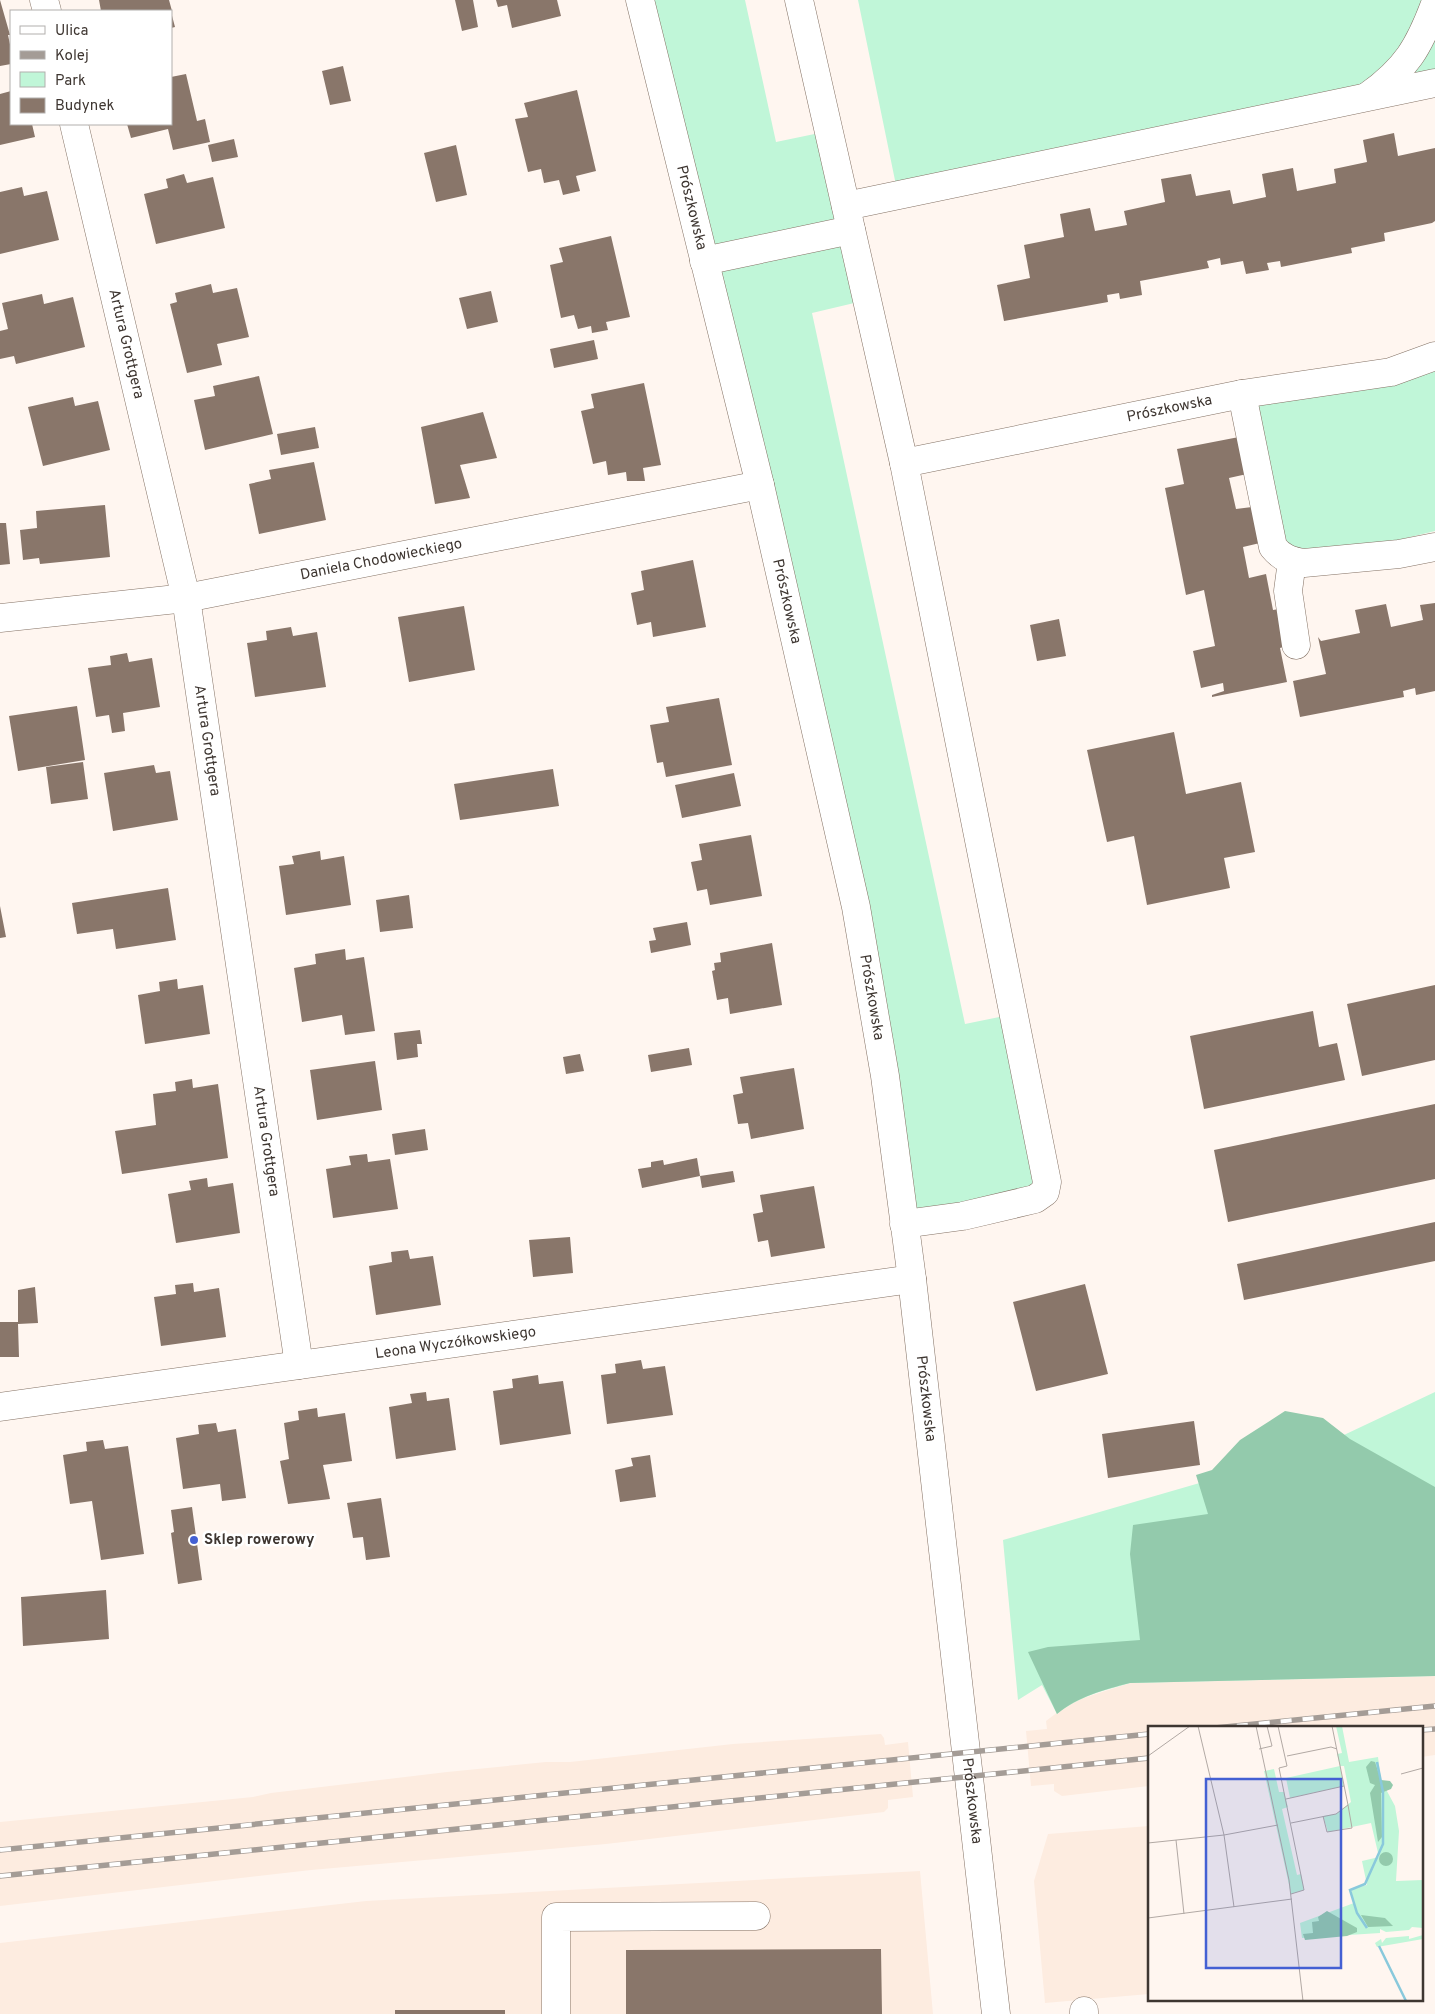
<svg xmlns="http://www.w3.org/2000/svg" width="1435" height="2014" font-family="Overpass,sans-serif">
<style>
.built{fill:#fdece0}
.green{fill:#c0f6d8}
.forest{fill:#93caac}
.building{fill:#89766a}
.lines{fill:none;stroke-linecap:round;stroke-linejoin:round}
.minor-casing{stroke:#847265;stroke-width:29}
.major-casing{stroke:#847265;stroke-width:29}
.minor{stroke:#fff;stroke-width:28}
.major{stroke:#fff;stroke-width:28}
.rail-casing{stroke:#a49c96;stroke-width:5.5}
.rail{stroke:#fff;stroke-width:4;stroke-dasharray:11;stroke-linecap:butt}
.poi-dot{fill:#4460d3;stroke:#fff;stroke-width:2}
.labels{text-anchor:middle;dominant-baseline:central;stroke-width:5;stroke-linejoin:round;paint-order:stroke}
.street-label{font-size:15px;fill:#3e3631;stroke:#fff}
.poi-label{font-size:15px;font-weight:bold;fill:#3e3631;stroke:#fff;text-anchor:start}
.inset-river{fill:none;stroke:#89c9dc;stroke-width:2.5}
.inset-road{fill:none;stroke:#b2a9a4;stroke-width:1}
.view{fill:#4460d3;fill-opacity:0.15;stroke:#4460d3;stroke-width:2.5}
.inset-edge{fill:none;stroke:#3e3631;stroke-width:2.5}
</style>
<rect width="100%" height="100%" fill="#fff6f0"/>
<path class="built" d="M1435,1676V1755L1421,1757V1728H1149V1786L1062,1796L1054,1791V1784L1031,1786L1026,1731L1047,1729L1046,1721L1071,1702L1130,1683Z
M881,1734L884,1738L885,1745L908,1742L913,1797L888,1800V1808L884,1812L606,1844L311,1870L0,1906V1822L253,1797L271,1793L447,1772L546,1762H570L733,1744Z
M1149,1826V1994L1045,2003L1034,1881L1048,1834Z
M920,1871L933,2014H0V1943L366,1901Z"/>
<path class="green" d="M640,0H745L776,142L829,131L867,300L812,313L965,1024L1014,1014L1047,1182L904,1224L885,1076Z
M858,0H1435V83L898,195Z
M1435,356V531L1304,563L1292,561L1242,394Z
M1435,1392V1676L1130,1683C1103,1691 1079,1696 1057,1714L1042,1685L1018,1700L1003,1540L1310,1451Z"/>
<path class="forest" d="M1285,1411L1323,1418L1350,1439L1435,1487V1676L1130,1683C1103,1690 1079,1696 1057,1714L1028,1652L1048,1647L1140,1640L1130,1554L1133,1525L1208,1514L1196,1475L1212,1470L1240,1440Z"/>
<path class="building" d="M0,0L10,35H8L11,49V64L0,66Z
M99,0H169L172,11H101Z
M455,0H473L478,27L462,31Z
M496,0H557L561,16L512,28L507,5L498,7Z
M171,12L175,27L171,28Z
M343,66L351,101L330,105L322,71Z
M186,74L197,121L205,119L210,142L173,150L168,129L131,138L127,124H171V77Z
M577,90L596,171L576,176L580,191L563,195L559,180L544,183L541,169L528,172L515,119L528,117L524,103Z
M11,91V124H32L35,137L0,145V94Z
M1394,133L1398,156L1435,148V221L1432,223L1384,233L1385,241L1351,248L1352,253L1281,267L1280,261L1267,263L1269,270L1246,274L1243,261L1221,265L1220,258L1207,261L1209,268L1140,281L1142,295L1120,299L1119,293L1107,295L1108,302L1004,321L997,285L1030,278L1024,245L1064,237L1060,214L1090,208L1095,231L1127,225L1124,211L1165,202L1161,179L1191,174L1196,196L1230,190L1233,204L1266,197L1262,174L1293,168L1297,191L1336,183L1334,169L1367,162L1363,140Z
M234,139L238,157L212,162L208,145Z
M456,145L467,195L436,202L424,153Z
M184,174L187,183L213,177L225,228L156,244L144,194L168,188L166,179Z
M22,187L24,196L47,191L59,240L0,254V192Z
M611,236L630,317L606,322L608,330L592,333L591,326L578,329L574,315L561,318L550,265L563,262L559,248Z
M211,284L213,293L237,288L249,337L217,344L222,365L187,373L170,304L177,302L175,293Z
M491,291L498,322L467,329L459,298Z
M42,294L44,304L73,297L85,347L16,364L14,356L0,359V331L8,329L2,303Z
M594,340L598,359L554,368L550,349Z
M259,376L273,434L205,450L194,400L215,396L213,386Z
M644,383L661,465L643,468L645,481H627L626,472L608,475L606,461L593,464L581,411L594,408L591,394Z
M73,397L75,406L98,401L110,450L43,466L28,407Z
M483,412L497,458L460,465L470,498L435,504L421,427Z
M315,427L319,448L281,455L277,434Z
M1239,437L1247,474L1229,478L1236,509L1252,507L1260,543L1243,547L1249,578L1266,574L1273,610L1279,609L1286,646L1280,648L1287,682L1212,697V695L1224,691L1223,683L1201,688L1193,651L1215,646L1204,590L1186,595L1165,488L1184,484L1177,449Z
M314,462L326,520L259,534L249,484L271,479L269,470Z
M105,505L110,557L40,564L39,558L23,560L20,530L37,528L36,511Z
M0,523H6L10,564L0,565Z
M693,560L706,627L653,637L651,622L637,625L631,593L644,590L641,571Z
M1435,603V691L1416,695L1415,688L1403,691L1404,697L1300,717L1293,681L1326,674L1318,637L1321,641L1360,633L1355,610L1386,604L1391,627L1423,620L1420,605Z
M464,606L475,670L409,682L398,617Z
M1059,619L1066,656L1037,661L1030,625Z
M291,627L293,636L317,632L326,687L255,697L247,643L267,640L266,631Z
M127,653L129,662L152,658L160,707L123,713L125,731L112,733L109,715L96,717L88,668L111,665L110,656Z
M719,698L732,765L666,777L663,762L657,763L650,725L669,722L666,707Z
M77,706L85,760L18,771L9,716Z
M1174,732L1186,794L1241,782L1255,852L1224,858L1230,888L1147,905L1134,836L1107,842L1087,750Z
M83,762L88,799L51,804L46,767Z
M154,765L156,773L170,771L178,820L113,831L104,773Z
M553,769L559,806L460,820L454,784Z
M734,773L741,806L682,818L675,785Z
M751,835L762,896L710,905L707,889L697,891L691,862L702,860L699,844Z
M320,851L321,860L344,856L351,905L286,915L279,866L294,864L292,856Z
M168,888L176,940L116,949L113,929L77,934L72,903Z
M409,895L413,928L380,932L376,900Z
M0,906L6,937L0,938Z
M687,922L691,945L651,953L649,941L656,940L653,928Z
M772,943L782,1005L730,1014L728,998L717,1000L712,971L715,970L714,963L721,962L720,953Z
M345,949L346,960L364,957L375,1031L345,1035L342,1015L302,1022L294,968L316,964L315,954Z
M177,979L178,989L203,985L210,1034L145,1044L138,995L160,991L159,982Z
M1435,985V1060L1362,1076L1347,1004Z
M1313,1011L1319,1047L1337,1043L1345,1080L1204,1109L1190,1036Z
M420,1030L422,1044H417L418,1057L397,1060L394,1033Z
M689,1048L692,1065L651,1072L648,1055Z
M580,1054L584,1071L566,1074L563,1057Z
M375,1061L382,1110L317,1120L310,1070Z
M794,1068L804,1129L751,1139L748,1123L738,1124L733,1095L743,1093L740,1077Z
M192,1079L193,1088L218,1084L228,1158L122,1174L115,1131L156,1125L153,1094L176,1091L175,1082Z
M1435,1104V1179L1228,1222L1214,1150Z
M425,1129L428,1150L395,1155L392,1134Z
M367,1154L368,1162L390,1159L398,1209L333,1218L326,1169L351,1165L349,1156Z
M697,1158L700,1176L642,1188L638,1169L651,1167V1162L663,1160L664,1165Z
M733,1171L735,1182L702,1188L700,1176Z
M207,1178L208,1187L233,1183L240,1233L176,1243L168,1194L191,1190L189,1181Z
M814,1186L825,1248L771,1257L768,1240L758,1242L753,1214L763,1212L760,1195Z
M1435,1222V1261L1244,1300L1237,1264Z
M570,1237L573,1273L533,1277L529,1240Z
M408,1250L410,1259L433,1256L441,1305L376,1315L369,1266L392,1262L391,1252Z
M193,1283L194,1292L219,1288L226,1337L161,1346L154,1297L176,1294L175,1285Z
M1085,1284L1108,1374L1036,1391L1013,1302Z
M35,1287L38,1323L18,1324L19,1357H0V1322H18V1290Z
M641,1360L643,1369L665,1366L673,1415L607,1424L601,1375L616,1373L615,1364Z
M538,1375L539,1384L563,1381L571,1434L500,1445L493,1391L513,1388L512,1379Z
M426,1392L427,1401L449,1398L456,1450L396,1459L389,1407L412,1403L410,1394Z
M317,1408L318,1417L345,1413L352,1461L323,1465L330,1499L288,1504L280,1461L289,1459L284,1423L299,1420L298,1411Z
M1194,1421L1200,1465L1108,1478L1102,1434Z
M216,1423L218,1432L236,1429L246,1498L222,1501L220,1484L183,1489L176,1438L199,1434L198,1425Z
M103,1440L105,1449L128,1446L144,1554L101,1560L92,1501L70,1504L63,1455L87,1451L86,1442Z
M650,1455L656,1497L620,1502L615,1470L633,1466L631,1458Z
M381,1498L390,1557L366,1560L363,1537L353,1538L347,1503Z
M192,1507L202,1580L178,1584L171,1533L174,1532L171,1510Z
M106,1590L109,1639L23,1646L21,1597Z
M881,1949L882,2014H626V1950Z
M395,2010H505V2014H395Z"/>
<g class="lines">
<defs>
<g id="minor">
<path d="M44,0L47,11"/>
<path d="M799,0L904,463L1047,1182L1045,1192L1035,1199L963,1216L904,1224"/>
<path d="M1368,96C1406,69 1419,47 1435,4"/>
<path id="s1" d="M74,124L186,598L299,1365"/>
<path d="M846,206L1435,83"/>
<path d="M704,261L851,230"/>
<path d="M1242,394L1273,547C1281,557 1290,561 1304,563L1399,554L1435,547"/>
<path id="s2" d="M904,463L1242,394L1391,372L1435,356"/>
<path d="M1292,561L1288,591L1296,645"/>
<path id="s3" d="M0,618L186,598L760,485"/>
<path id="s4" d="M0,1407L912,1279"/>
<path d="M556,2014V1917L756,1916"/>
<path d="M1084,2014V2011"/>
</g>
<g id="major">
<path id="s5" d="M640,0L760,485L856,907L885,1076L912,1279L996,2014"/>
</g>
</defs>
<use href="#minor" class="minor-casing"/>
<use href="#major" class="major-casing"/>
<use href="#minor" class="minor"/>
<use href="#major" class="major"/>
<defs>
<path id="rail" d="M1215,1728L1435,1706
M1421,1730L1435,1729
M0,1850L1149,1734
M0,1876L1149,1758"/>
</defs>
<use href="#rail" class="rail-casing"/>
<use href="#rail" class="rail"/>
</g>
<circle class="poi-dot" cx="194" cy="1540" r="5"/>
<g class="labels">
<g class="street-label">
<text stroke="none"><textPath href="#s5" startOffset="214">Prószkowska</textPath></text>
<text stroke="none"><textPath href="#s1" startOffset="226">Artura Grottgera</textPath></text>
<text stroke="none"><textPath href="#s2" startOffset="271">Prószkowska</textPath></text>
<text stroke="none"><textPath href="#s3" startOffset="386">Daniela Chodowieckiego</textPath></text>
<text stroke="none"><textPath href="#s5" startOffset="619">Prószkowska</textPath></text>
<text stroke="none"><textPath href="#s1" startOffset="631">Artura Grottgera</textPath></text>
<text stroke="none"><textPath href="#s5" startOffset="1024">Prószkowska</textPath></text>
<text stroke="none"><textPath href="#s1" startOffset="1036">Artura Grottgera</textPath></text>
<text stroke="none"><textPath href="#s4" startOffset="460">Leona Wyczółkowskiego</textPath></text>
<text stroke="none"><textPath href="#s5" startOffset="1429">Prószkowska</textPath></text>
<text stroke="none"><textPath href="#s5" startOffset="1834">Prószkowska</textPath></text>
</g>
<g class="poi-label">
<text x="204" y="1540">Sklep rowerowy</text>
</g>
</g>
<g transform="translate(1148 1726)">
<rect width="275" height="275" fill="#fff6f0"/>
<path d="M188,0H194L201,36L230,31L233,54L247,80L251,105L248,155L275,154V202L264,201L261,204L238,206L232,203V207L154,212L152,197L206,177L203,163L219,159L214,135L231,131L223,97L180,106L175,90L188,88L203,76L196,40H192L196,60L142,72L138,52L192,40L189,28L194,27ZM126,43L131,66H136L140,81L134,83L149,149L153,148L156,164L143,168L116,45ZM275,209V213L229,221L227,217L233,213L234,217L238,212L261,210V213Z" fill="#c0f6d8"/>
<path d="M223,35L227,36L233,54L242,55L245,59L243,63L233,67L234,111L230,116L222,67L227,59L222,57L218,41ZM231 133a7 7 0 1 1 14 0a7 7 0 1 1-14 0ZM179,185L209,202V206L199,210L157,214L155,208L165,207L164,196L171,195L170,191ZM213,189L237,192L245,200L220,201Z" fill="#93caac"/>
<path class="inset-river" d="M219,202L209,187L202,164L217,158L235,118V66L229,36M231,220L258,275"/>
<path class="inset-road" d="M50,0L76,109L86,181M108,0L141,154L155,275M130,0L139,40L131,42L156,164L143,168M111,23L124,20L119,0M0,30L42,0M139,30L183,21L189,23M253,48L275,42M138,73L196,60M175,90L179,106L204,102L200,79M143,97L188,88L200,79L184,0M28,114L36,188M0,117L76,109L130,99M0,192L144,173"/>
<path class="view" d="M58,53H193V242H58Z"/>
<rect width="275" height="275" class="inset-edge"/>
</g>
<rect x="10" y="10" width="162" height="115" fill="#ffffff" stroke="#b2afad"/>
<rect x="20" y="26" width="25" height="8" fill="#ffffff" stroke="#b2afad"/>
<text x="55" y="35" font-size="15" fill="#3e3631">Ulica</text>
<rect x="20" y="51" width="25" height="8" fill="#a49c96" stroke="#b2afad"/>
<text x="55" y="60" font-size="15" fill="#3e3631">Kolej</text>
<rect x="20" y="72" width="25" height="15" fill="#c0f6d8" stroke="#b2afad"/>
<text x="55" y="85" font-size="15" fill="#3e3631">Park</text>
<rect x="20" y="98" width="25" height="15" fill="#89766a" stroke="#b2afad"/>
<text x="55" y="110" font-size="15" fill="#3e3631">Budynek</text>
</svg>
